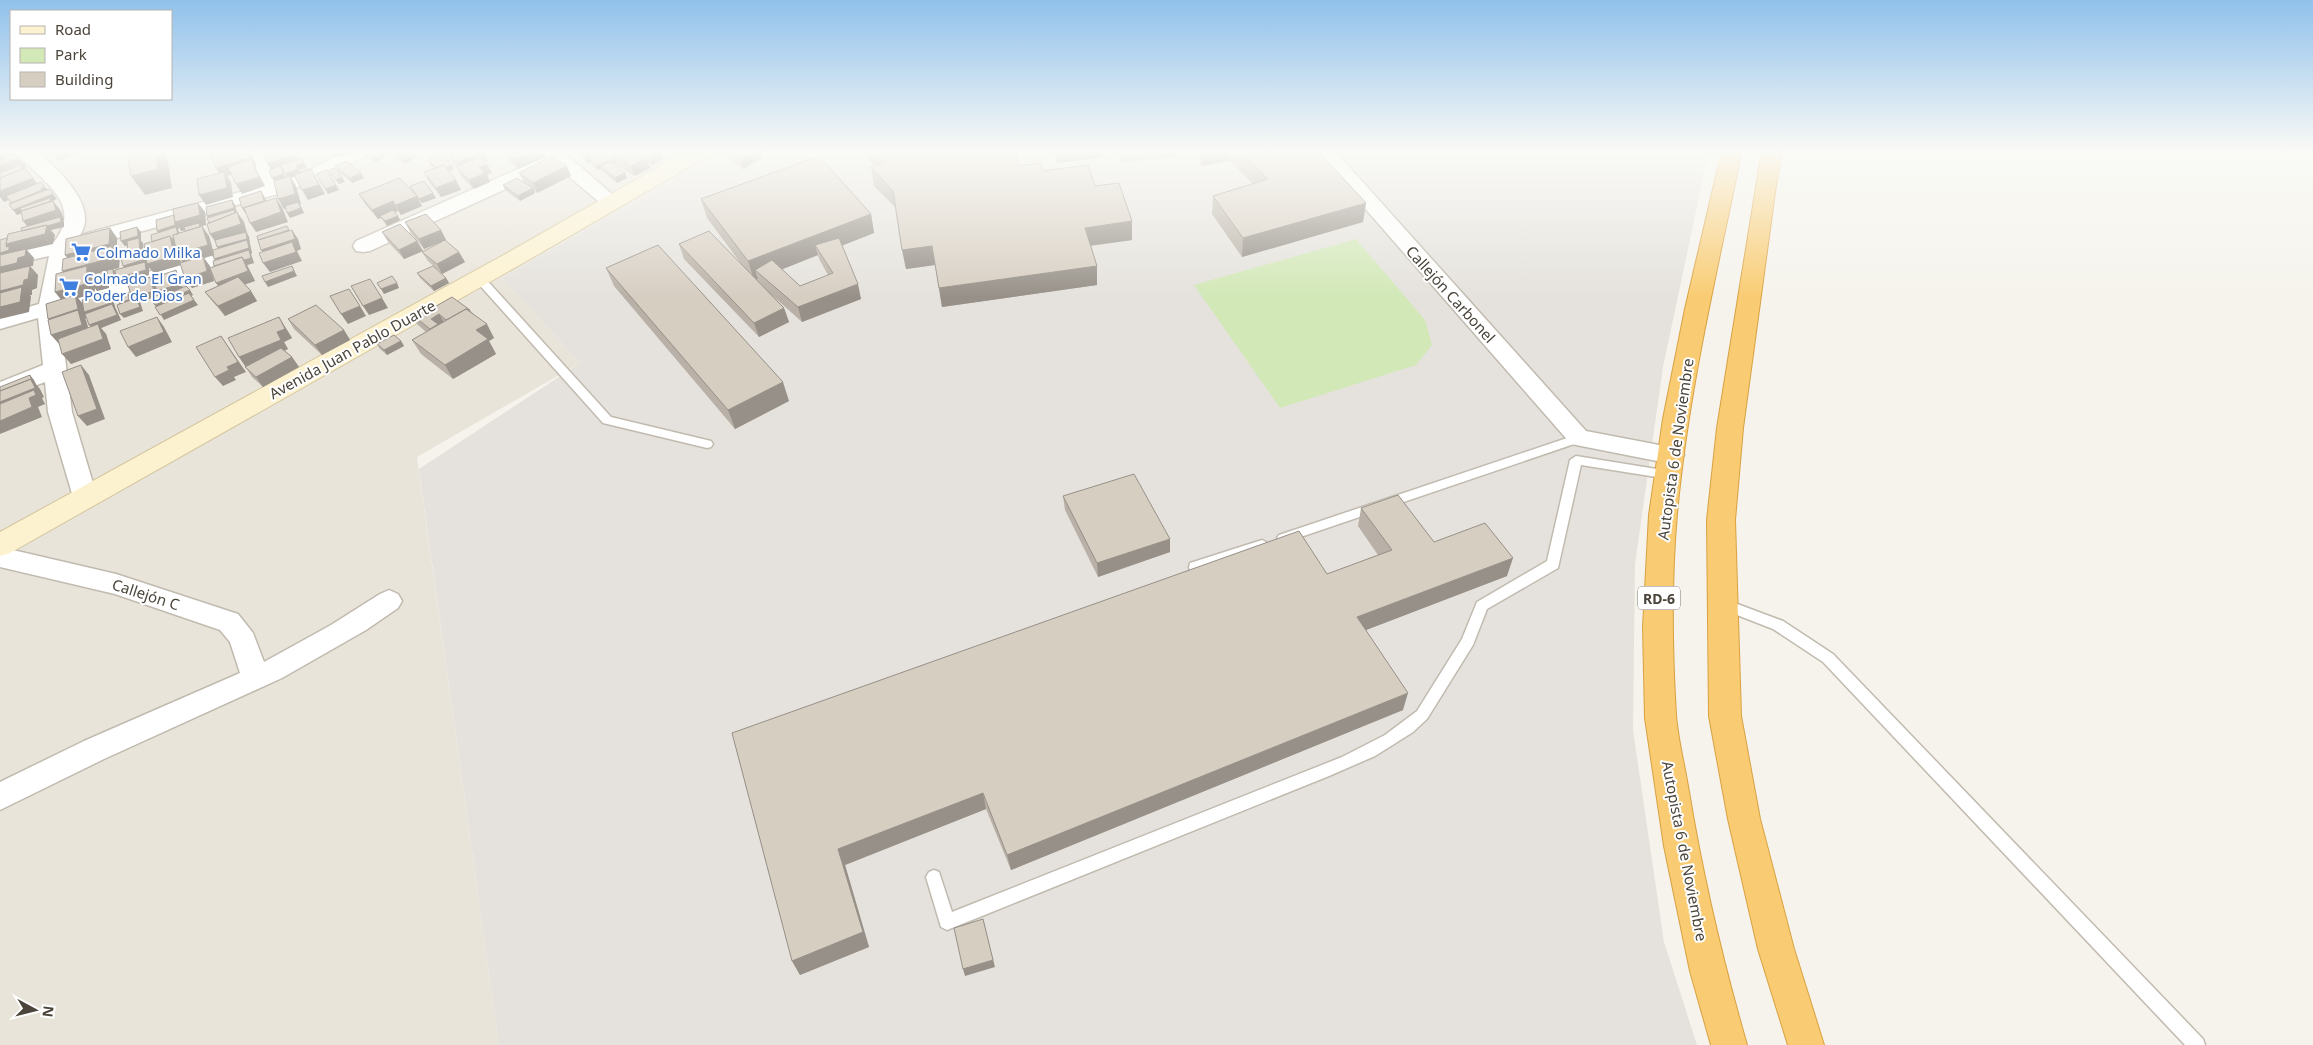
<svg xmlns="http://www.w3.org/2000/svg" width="2313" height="1045" font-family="'Noto Sans',sans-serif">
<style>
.residential{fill:#e9e4da}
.industrial{fill:#e5e2dd}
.green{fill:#d2e8b7}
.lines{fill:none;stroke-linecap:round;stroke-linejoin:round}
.lane-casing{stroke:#c1baaf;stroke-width:3}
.street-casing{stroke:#c1baaf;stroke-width:3}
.secondary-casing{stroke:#d3c59d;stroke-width:2}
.highway-casing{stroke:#d9a142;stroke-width:2}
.lane{fill:#fff;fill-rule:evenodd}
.street{fill:#fff;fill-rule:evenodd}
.secondary{fill:#fdf2cf;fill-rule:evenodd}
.highway{fill:#f9cc73;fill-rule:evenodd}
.wall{fill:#b9b1a7;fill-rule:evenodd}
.shaded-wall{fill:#969088;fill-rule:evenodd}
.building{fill:#d7cec2;stroke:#969088}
.labels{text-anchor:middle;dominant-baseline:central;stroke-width:4;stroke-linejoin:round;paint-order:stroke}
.shield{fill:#fff;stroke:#807c75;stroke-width:1}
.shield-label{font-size:14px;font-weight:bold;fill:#4a443a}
.shop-label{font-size:15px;fill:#366cbe;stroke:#fff;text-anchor:start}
.street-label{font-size:15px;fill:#4a443a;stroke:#fff}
</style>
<rect width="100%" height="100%" fill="#f5f3ec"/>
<path class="residential" d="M0,150H727L502,278L580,363L417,457L499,1045H0Z"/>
<path class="industrial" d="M727,150H1709L1663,367L1635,564L1633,730L1664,942L1697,1045H499L419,469L580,363L502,278Z"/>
<path class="green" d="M1356,239L1425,320L1432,345L1416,365L1280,408L1194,285Z"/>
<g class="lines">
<defs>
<path id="lane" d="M479,275L483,276L611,417L711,441L713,444L711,447L707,448L603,423L475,280L474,278Z
M1579,434L1585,438L1583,441L1283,543L1279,541L1277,538L1279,535Z
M1576,456L1669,471L1675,475L1669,479L1581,465L1558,568L1487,609L1473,645L1427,719L1413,732L1375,756L1329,776L987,914L947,930L941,927L926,877L929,872L934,870L939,872L952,912L1342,757L1385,735L1417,711L1462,639L1477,602L1547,561L1570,460Z
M1262,540L1266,542L1268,545L1266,548L1195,572L1190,571L1189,567L1190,563Z
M1724,599L1783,621L1833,654L2203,1039L2205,1045H2185L1823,662L1773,629L1719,608L1717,604L1719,600Z"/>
<path id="street" d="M16,150H36C56,168 100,206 80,235L263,186L248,150H267L280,180L312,169L346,150H370L368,154L326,177L281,193L70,251L61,297L207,255L214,257L217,262L214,267L59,312L72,412L97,497L94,504L85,506L76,504L73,497L48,412L45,382L0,399V382L43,365L38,318L0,329V315L39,304L49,256L0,267V253L54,242C86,200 36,180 16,150Z
M540,150H561L621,202L618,206L611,208L604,206L556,166L370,251L363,252L356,251L353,246L356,241L545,157Z
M1314,150H1334L1586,431L1680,449L1684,455L1680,461L1672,464L1571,444Z
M0,547L116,574L238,614L253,633L264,662L331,625L380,594L389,590L398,594L402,601L398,608L366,630L282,678L104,759L0,810V782L84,741L240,673L230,642L220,630L115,594L0,567Z"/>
<path id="secondary" d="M688,150H714L711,154L525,262L10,553L0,556V532L509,252Z"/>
<path id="highway" d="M1722,150H1742C1717,271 1688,392 1677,514C1671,581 1672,649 1676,715C1678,741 1685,766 1689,792C1703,877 1723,962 1747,1045H1711L1690,971L1664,846L1645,718L1643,627L1649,515L1663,419L1685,309Z
M1762,150H1782L1775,192L1743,428L1735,520L1741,716L1760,819L1794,949L1824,1045H1788L1758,949L1728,819L1709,716L1707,520L1717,428Z"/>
</defs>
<use href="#lane" class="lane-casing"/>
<use href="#street" class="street-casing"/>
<use href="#secondary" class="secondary-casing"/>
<use href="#highway" class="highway-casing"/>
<use href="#lane" class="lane"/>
<use href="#street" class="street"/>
<use href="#secondary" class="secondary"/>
<use href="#highway" class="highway"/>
</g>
<path class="wall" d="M383,150H413L417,157L404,164Z
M502,150H543L546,157L518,169L506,158Z
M578,150H620L621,151L622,150H660L663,159L652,165L648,162L650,168L635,176L616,165V163L613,164L627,178L617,183L602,171L601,169L597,170L591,162L588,164L579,154Z
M719,150H760L762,158L743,169L719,152Z
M860,150H987L988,153L1019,166L1043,171L1095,186L1132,221V240L1091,246L1097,285L942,307L935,265L906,269L896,208L874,186L871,167L875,166Z
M1054,150H1102L1103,157L1057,163Z
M1118,150H1177V157L1121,162Z
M1199,150H1317L1366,203L1363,222L1242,257L1212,214L1213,196L1253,184L1230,161L1201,166Z
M362,152H383L386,157L376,162L365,157Z
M448,152L488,161L485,162L487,164L492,173L487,175L490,182L474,189L461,176L457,167L452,162Z
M428,160L452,165L454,169L449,172L456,180L461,190L441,197L429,182L424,172L434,168L430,165Z
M335,166L364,178L352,183L338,171Z
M519,173L571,176L537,193L534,190L535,193L520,201L505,190L503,185L523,181Z
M410,186L436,198L422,203L418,199L422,206L401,215L398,211L395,212L400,220L387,226L381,218L378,219L365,204L359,194L412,191Z
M701,199L871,214L874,233L842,245L861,299L802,322L772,295L784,308L789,322L759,337L684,259L679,244L745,269L707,218ZM818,255L819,259L828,275L800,286L782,269Z
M198,203L205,212L206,225L201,226L209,236L213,250L218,249L216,242L210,234L208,218L207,216L235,205L237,212L244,222L247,233L249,237L250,244L252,253L251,254L254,263L247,265L255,281L245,284L257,301L225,316L212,301L205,292L218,286L212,271L214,281L192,288L185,279L181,265L154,273L147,265L149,267V275L120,283L117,280L118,285L112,286L109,282V288L97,291L95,288L94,294L78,298L82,304L108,291L112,296L115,307L121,320L101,328L106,334L111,349L71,364L60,344L48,319L61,299L55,292L63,273L67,257L65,255L110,228L117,238V252L120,255L119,268L113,269L115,272L124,268L129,256L127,245L125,246L121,241L141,232V241L143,243V251L145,253L158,233L157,231L174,215ZM179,227L181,231L185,230V231L180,233L178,230ZM214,255L215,260L214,266L210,268L204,258ZM180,258L183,262L181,263ZM85,313L91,327L88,328L85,319L86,318Z
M405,222L441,230L446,240L424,249L410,232Z
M382,232L417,241L423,251L404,259L388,242Z
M422,252L465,262L442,274L428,261Z
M606,268L789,401L735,429L614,286Z
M417,273L446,278L449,283L434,291L420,278Z
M470,310L494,338L489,341L496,354L453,379L421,354L412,340L426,332L417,324L411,314Z
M288,319L344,330L350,340L322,355L294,329Z
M285,327L292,338L284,342L288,349L285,351L292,357L299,367L263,387L252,377L239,357Z
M401,341L404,346L387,355L380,349L377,344Z
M1063,496L1170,552L1098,577L1065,510Z
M1361,508L1507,576L1366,630L1403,710L1011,870L986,809L845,865L869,947L800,975L792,961L732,733L1327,574L1378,555L1358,526Z"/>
<path class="shaded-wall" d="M69,150H81L82,151L58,161L54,156Z
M156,150H166L172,188L145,195L131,176Z
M248,150H250L257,167H255L265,186L242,194L236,184L255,168L227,176L231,182L233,197L206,205L199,195L222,178L216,168Z
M293,150H294L300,164L282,170L286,179L275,182L272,178L273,173L267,163Z
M341,150H350L351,154L334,158L331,153Z
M405,150H413L417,157L404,164L399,154Z
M534,150H543L546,157L518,169L514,159Z
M593,150H617L589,159L591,162L588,164L584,154Z
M658,150H660L663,159L652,165L649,155Z
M755,150H760L762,158L743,169L740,159Z
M1056,150H1102L1103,157L1057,163Z
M1202,150H1231L1230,161L1201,166Z
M484,151L488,161L461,171L456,162Z
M383,152L386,157L376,162L373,158Z
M11,153L16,159L19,158L27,167L0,178V157Z
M614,158L616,163L603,168L600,166L601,169L597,170L596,166Z
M646,158L650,168L635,176L631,166Z
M302,159L307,168L299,170L301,174L291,178L296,186L301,204H300L304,213L290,218L287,213L299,204L284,209L278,199L288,178L285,174L297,165Z
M487,164L492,173L487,175L490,182L474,189L469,180L479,167Z
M452,165L454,169L441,175L439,170Z
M567,166L571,176L537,193L533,183Z
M311,169L325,194L308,200L302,190Z
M361,173L364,178L352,183L350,178Z
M625,173L627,178L617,183L615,178Z
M342,177L345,182L339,184L336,180Z
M33,178L40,187L4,202L0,197V191Z
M456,180L461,190L441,197L436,188Z
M336,185L339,190L328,194L325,189Z
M45,187L49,192L45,194L41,189Z
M533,188L535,193L520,201L518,196Z
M42,190L46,195L15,208L11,203Z
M261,191L264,196L268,206L245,213L242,208Z
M433,193L436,198L422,203L419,199Z
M53,194L57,199L53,201L61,211L64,220L63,221L64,222V227L51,230L55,235L53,244L27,250L34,258L33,266H30L38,275L37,288L32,290V295H30L31,297L29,312L0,319V253L6,247V244L31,231L23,221L51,202L17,215L13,210Z
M417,196L422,206L401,215L396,205Z
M276,198L282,207L288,222L256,232L250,223Z
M232,200L235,205L237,213L211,221L207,216Z
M393,201L398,211L382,218L380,216L381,218L378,219L372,210Z
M198,203L205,212L206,225L201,226L204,234L189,238L186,233L200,229V226L181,231L179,227L178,230L182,241L176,243L178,246L179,254L208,245L202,226L209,236L214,255L204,258L210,266L214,281L192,288L185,279L207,271L204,258L184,264L180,258L181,265L154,273L147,265L149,267V275L120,283L117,280L118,285L112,286L109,282V288L97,291L95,288L94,294L78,298L83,304L85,312L111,303L108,291L112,296L115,307L121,320L101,328L106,334L111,349L71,364L62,354L103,339L99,328L94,330L89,325L117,315L114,308L88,317L85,313L86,318L85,319L86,320L90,334L60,345L51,335L82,325L81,320L57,328L48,319L78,309L76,299L63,302L55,292L86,284L87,276L70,281L62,271L112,258V255L73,265L65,255L109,244L110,228L117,238V252L120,255L119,268L113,269L117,273V278L146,270L145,265L127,271L123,266L146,259L144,251L148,256L149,263L174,256L172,245L157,250L153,245L171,239L170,236L172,239L178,237L177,231L160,236L157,231L175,225L174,215L178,221L200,215ZM113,270L114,280L109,281V276L105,272ZM105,272V283L95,286V276L94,275Z
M1366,203L1363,222L1242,257L1243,238Z
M237,212L244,222L247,233L249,237L250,244L252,253L251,254L254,263L247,265L255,281L223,292L216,283L218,264L214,259L220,252L217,247V244L210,234Z
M871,214L874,233L821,254L815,245L818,255L763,277L755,270L758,279L754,280L748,261Z
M398,216L400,220L387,226L385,221Z
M1132,221V240L1086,246L1085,228Z
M137,227L141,232V241L143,243L144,256L132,259L128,254L139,242L125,246L121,241Z
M292,230L298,239L301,249L297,251L302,261L270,272L263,263L268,260L261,250Z
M441,230L446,240L424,249L419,239Z
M417,241L423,251L404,259L399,250Z
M932,246L935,265L906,269L902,250Z
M459,252L465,262L442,274L437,264Z
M292,266L297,276L268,287L265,282Z
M1097,266V285L942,307L939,288Z
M176,270L179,275L183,289L161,296L157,291Z
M150,277L154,282L158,296L140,302L143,311L124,318L120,314L136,303L132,298Z
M446,278L449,283L434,291L431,286Z
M397,283L399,288L384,294L381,289Z
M858,284L861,299L802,322L798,307Z
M190,290L193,295L191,296L198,305L164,320L155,305Z
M251,291L257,301L225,316L218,306Z
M128,294L132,299L133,305L123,308L119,303Z
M382,298L388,308L369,315L363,306Z
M360,306L366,316L348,324L341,314Z
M784,308L789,322L759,337L754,323Z
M439,314L445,324L440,327L431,319Z
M157,317L164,327L172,342L136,357L128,347Z
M279,317L292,338L284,342L288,349L246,367L239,357L277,332Z
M487,324L494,338L489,341L496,354L453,379L445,365L476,330Z
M344,330L350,340L322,355L315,345Z
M221,336L246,372L234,377L236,380L223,386L215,377L227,367Z
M401,341L404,346L387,355L384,350Z
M292,357L299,367L263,387L256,377Z
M81,365L89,375L105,419L87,426L78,416Z
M30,375L34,380L36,384L40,389L44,397L42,398L45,404L38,407L42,417L0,434V396Z
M783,382L789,401L735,429L728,410Z
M1170,539V552L1098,577L1097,563Z
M1513,558L1507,576L1353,635L1357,617Z
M1408,693L1403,710L1011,870L1007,855Z
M983,793L986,809L845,865L869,947L800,975L792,961L838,849Z
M983,919L995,967L965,976L963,969Z"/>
<path class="building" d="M0,150H9L11,153L0,157Z
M48,150H69L54,156Z
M127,150H156L158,169L131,176Z
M217,150H248L251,157L216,168L210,153Z
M264,150H293L295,154L267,163L262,151Z
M331,150H341L331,153Z
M364,150H380L383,152L373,158L362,152Z
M393,150H405L399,154Z
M452,150H483L484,151L456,162L448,152Z
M504,150H534L514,159Z
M581,150H593L584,154Z
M611,150H620L621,151L613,155L614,158L596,166L589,159Z
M622,150H633L646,158L631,166L613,155Z
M641,150H658L649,155Z
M728,150H755L740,159Z
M875,150H987L988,153L1004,150H1015L1019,166L1040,163L1043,171L1088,165L1095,186L1119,183L1132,221L1085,228L1097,266L939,288L932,246L902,250L893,191L871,167L886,161Z
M1120,150H1144L1120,153Z
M1239,150H1317L1366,203L1243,238L1213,196L1268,179Z
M16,153L19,158L0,165V160Z
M441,154L452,165L446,167L444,165L436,168L428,160Z
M552,156L567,166L533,183L519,173Z
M819,156L871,214L748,261L701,199Z
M480,157L487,164L479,167L485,173L469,180L456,167Z
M302,159L304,163L297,165L298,169L285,174L281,165Z
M251,160L259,177L236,184L228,167Z
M347,161L361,173L350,178L335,166Z
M610,162L625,173L615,178L600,166Z
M20,165L23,169L0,178V173Z
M444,165L456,180L436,188L424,172Z
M280,166L284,174L272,178L269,170Z
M25,168L33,178L0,191V178Z
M335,168L342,177L336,180L329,170Z
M311,169L319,185L302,190L294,175Z
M327,170L336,185L325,189L316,174Z
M224,172L227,188L199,195L197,179Z
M290,176L295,194L278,199L274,181Z
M400,178L417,196L396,205L393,201L372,210L359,194Z
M517,178L533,188L518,196L503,185Z
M424,181L433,193L419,199L410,186Z
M41,182L45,187L41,189L42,190L11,203L6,196Z
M49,189L53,194L13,210L9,204Z
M261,191L264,201L242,208L239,198Z
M50,198L51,201L22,211L20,208Z
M276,198L281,212L250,223L244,208Z
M232,200L234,208L207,216L206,207Z
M53,201L56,210L23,221L21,211Z
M298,202L301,208L287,213L285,206Z
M198,203L200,215L175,222L173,209Z
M234,210L235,213L209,223L207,218Z
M393,210L398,216L385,221L380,216Z
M237,212L241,224L210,234L207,224Z
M426,214L441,230L419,239L405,222Z
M174,215L175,225L157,231L156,220Z
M60,217L61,222L47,226V225L22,231L21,228Z
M199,223L200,227L185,231L184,227Z
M400,224L417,241L399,250L382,232Z
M47,225L45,234L6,244L8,234Z
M202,226L208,245L177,254L173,235Z
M287,226L289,230L258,240L257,236Z
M137,227L138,236L121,241L120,232Z
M176,227L178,234L173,235L174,238L172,239L170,236L152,242L151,235Z
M110,228L109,244L65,255L66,239Z
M292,230L295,239L261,250L258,240Z
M709,231L784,308L754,323L679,244Z
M246,232L247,239L217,247L215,240Z
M170,236L174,256L147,264L144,244Z
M7,238L6,247L9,246V250L0,253V240Z
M139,238L140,251L128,254L127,241Z
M839,238L858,284L798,307L755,270L772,260L800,286L833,273L815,245Z
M247,240L249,248L214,259L213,250Z
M445,240L459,252L437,264L422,252Z
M292,242L296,252L263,263L259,253Z
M658,245L783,382L728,410L606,268Z
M112,246V258L62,271L63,259Z
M26,249L25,256L18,258L17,263L0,267V255Z
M249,250L251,258L244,260L242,257L214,266L213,261Z
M144,251L146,259L123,266L121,258Z
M203,256L207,271L185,279L180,263Z
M242,257L248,271L216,283L210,268Z
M145,262L146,270L116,278L115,270Z
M30,266L28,279L24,280L23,285L0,291V273Z
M87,266L86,284L55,292L56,274Z
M292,266L294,271L265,282L262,276Z
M433,266L446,278L431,286L417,273Z
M113,269L114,280L108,281L107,270Z
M176,270L180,284L157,291L153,278Z
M105,271V283L93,286V274Z
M392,276L397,283L381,289L377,283Z
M150,277L154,291L132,298L128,285Z
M238,277L251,291L218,306L205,292Z
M370,279L382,298L363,306L351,286Z
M186,286L190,290L155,305L152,301Z
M22,287L20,302L0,307V293Z
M349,289L360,306L341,314L330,296Z
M108,291L111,303L84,312L82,300Z
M189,293L194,300L160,315L155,307Z
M128,294L129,300L119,303L117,297Z
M75,295L78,309L48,319L46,304Z
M452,297L470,310H469L466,309L446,320L439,314L431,319L438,324L430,329L411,314L420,310L424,313Z
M136,298L140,307L120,314L117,305Z
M112,304L117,315L89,325L85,314Z
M316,305L344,330L315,345L288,319Z
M466,309L487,324L476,330L488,339L445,365L412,340Z
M78,310L82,325L51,335L48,320Z
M157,317L164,332L128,347L120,331Z
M279,317L285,329L277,332L281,340L239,357L228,338Z
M98,324L103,339L62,354L58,339Z
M394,335L401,341L384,350L377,344Z
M221,336L238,362L227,367L229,370L215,377L196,347Z
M281,348L292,357L256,377L245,367Z
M81,365L97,409L78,416L62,372Z
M30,375L32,382L31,379L0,391V387Z
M31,379L35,388L0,402V391Z
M34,390L36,395L29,398L32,407L0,421V404Z
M1134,474L1170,539L1097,563L1063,496Z
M1398,495L1434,542L1485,523L1513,558L1357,617L1408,693L1007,855L983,793L838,849L863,932L792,961L732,733L1299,531L1327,574L1392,550L1361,508Z
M983,919L993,960L963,969L954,928Z"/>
<linearGradient id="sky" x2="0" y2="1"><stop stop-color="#90c1eb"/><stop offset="0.51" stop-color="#fafaf6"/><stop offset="1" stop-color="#fafaf6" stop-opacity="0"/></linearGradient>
<rect width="2313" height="297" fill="url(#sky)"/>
<defs>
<symbol id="supermarket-bare" viewBox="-9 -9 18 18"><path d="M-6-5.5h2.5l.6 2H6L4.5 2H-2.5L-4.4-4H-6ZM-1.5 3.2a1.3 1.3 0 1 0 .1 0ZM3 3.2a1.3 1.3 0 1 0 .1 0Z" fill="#3f7fe0" stroke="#fff" stroke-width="2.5" paint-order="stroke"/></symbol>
</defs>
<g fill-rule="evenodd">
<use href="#supermarket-bare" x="67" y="238" width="28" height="28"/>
<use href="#supermarket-bare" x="55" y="273" width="28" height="28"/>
</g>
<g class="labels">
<rect class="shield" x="1638" y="586.5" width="42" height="23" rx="4"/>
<g class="shield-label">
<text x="1659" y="598">RD-6</text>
</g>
<g class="shop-label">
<text x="96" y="252">Colmado Milka</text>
<text x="84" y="278">Colmado El Gran<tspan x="84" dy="17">Poder de Dios</tspan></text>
</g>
<g class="street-label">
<text transform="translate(1451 294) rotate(48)">Callejón Carbonel</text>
<text transform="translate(352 349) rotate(-29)">Avenida Juan Pablo Duarte</text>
<text transform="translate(1675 449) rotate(-82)">Autopista 6 de Noviembre</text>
<text transform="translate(146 594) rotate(18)">Callejón C</text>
<text transform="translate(1685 851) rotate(79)">Autopista 6 de Noviembre</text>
</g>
</g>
<rect x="10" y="10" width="162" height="90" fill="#ffffff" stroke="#b7b4b0"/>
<rect x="20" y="26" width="25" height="8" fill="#fdf2cf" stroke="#b7b4b0"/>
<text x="55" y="35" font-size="15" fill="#4a443a">Road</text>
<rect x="20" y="48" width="25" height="15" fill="#d2e8b7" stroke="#b7b4b0"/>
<text x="55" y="60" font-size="15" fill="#4a443a">Park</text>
<rect x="20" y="72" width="25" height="15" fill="#d7cec2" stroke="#b7b4b0"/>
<text x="55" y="85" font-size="15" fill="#4a443a">Building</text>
<g transform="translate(35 1010) rotate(97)" stroke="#ffffff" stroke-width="4" paint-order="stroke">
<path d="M0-4L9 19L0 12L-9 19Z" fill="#4a443a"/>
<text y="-8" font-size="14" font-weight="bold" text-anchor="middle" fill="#4a443a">N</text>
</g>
</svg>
